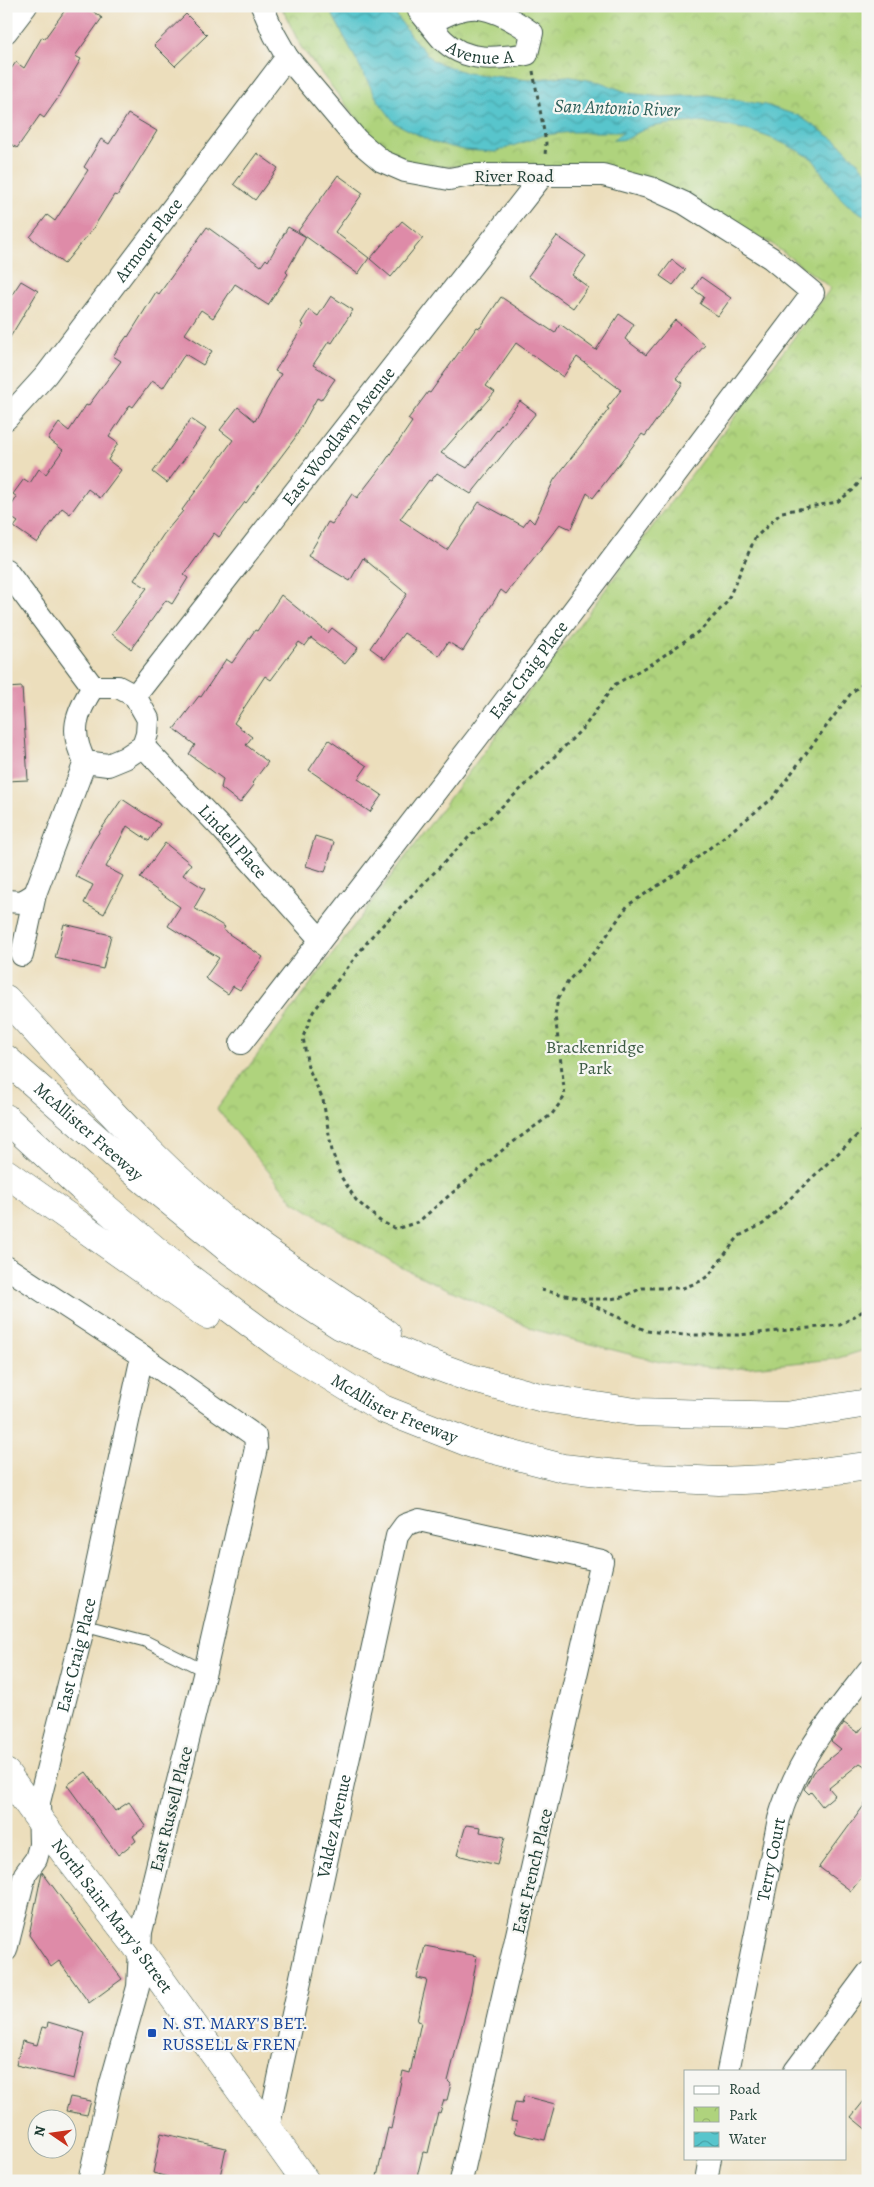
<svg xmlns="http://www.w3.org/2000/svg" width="874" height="2187" font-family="Alegreya,serif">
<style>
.park{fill:url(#park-crowns);stroke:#678858}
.water{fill:url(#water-waves);stroke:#3c8180}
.building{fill:#de8ba8;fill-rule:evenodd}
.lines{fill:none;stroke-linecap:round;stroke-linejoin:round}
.service-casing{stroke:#3e5548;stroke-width:13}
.minor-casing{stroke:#3e5548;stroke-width:24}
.secondary-casing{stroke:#3e5548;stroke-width:29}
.motorway-casing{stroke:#3e5548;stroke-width:29}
.path{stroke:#3e5548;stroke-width:3;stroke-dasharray:4 4;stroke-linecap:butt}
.service{stroke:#fff;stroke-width:11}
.minor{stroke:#fff;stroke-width:22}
.secondary{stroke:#fff;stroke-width:28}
.motorway{stroke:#fff;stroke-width:28}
.transit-dot{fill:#1a4fb4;stroke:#f6f6f2;stroke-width:2}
.labels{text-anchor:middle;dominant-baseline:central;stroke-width:4.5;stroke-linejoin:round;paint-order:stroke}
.street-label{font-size:18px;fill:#1f3d34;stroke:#f6f6f2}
.park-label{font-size:18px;fill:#3c5b43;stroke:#f6f6f2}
.transit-label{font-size:18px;fill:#164399;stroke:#f6f6f2;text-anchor:start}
.water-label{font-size:19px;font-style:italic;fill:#2d5f5a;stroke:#f6f6f2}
</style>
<defs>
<pattern id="park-crowns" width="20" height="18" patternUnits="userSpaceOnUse" patternTransform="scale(1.25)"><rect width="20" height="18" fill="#afd37d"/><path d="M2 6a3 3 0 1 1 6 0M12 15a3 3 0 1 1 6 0" fill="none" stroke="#96b66d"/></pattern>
<pattern id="water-waves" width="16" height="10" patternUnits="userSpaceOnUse" patternTransform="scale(1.25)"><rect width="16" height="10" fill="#58c5cc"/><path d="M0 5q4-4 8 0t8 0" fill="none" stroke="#48a1a6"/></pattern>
</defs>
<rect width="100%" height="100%" fill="#f6f6f2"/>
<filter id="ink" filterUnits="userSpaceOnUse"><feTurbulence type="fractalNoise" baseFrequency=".02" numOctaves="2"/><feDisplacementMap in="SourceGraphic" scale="10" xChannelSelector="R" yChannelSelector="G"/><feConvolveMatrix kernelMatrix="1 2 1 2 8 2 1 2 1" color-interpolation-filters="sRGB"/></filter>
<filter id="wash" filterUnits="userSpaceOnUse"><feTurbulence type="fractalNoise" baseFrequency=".0096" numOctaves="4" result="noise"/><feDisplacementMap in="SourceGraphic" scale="20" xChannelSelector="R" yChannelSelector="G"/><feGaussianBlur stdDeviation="1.12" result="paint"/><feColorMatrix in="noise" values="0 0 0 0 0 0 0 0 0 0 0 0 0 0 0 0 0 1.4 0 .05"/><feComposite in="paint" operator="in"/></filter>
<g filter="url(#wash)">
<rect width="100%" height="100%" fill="#ecdebc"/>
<path class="park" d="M281,6H868V1349L835,1359L730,1369L660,1362L536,1330L394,1264L293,1201L217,1109L831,288L772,244L649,178L467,166L424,167L404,159L381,145L363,127L301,47Z"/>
<path class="water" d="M328,6H390L410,35L433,61L467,73L529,80L566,76L600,82L629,93L660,97L709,95L765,105L799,116L838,142L868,173V217C845,206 839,197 824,176C820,170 816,162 811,158C772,134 718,117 672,124C663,125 651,126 643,130C626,138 632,140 612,140L624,132H571L544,135L495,152L464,150L432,142L395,123L377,99Z"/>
<g id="blocks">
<path class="building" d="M68,6H86L102,18L75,56L81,59L58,98L44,118L40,115L17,148L6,141V76L16,62L24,68L42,37L45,38Z
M186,14L207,35L175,66L154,45Z
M128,114L157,131L117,196L114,195L92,230L64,264L30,237L47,215L55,221L88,170L84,167L101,139L109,144Z
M257,153L278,168L255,200L234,184Z
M338,175L363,193L335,232L369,258L358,274L298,231Z
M402,221L423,238L391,277L370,259Z
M207,227L261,266L266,259L268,261L288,227L306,237L286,272L288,274L268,305L235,284L213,318L201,310L185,334L212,351L203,365L185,354L163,388L152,381L133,407L130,405L109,437L118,443L108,460L121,470L100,498L88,489L70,514L62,508L37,543L14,527L18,522L6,514L17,497L13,494L24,479L30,483L39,469L46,474L63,450L48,439L59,423L69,431L86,405L88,406L121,361L113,356L127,336L128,337L156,292L159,294Z
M557,236L586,256L572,275L588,287L573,308L528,276Z
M672,260L685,270L673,285L660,276Z
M701,277L731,298L718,316L700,304L704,297L693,289Z
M21,281L38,291L6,344V293L11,296Z
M331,296L353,310L332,343L329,341L313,365L335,379L321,400L317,398L295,438L246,503L245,502L219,537L214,533L184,575L188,578L172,604L166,600L131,649L112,634L147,588L134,580L163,535L183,511L182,510L233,440L220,430L238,407L255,421L281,374L275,371L304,325L301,323L309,310L318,316Z
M501,297L555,333L560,324L596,350L619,314L634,324L625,339L646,355L675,320L705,345L676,378L683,383L645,436L642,434L593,498L587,493L571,529L560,524L506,594L501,590L463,651L448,642L439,656L404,633L385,659L370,648L407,594L363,558L350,581L308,556L328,522L332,524L352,494L357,498L384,463L412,422L408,419L428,392L430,393L477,327L480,328ZM516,343L563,377L577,357L621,390L607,408L609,409L554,480L534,523L529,518L523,526L479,502L447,550L400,519L429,480L431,481L437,473L471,494L536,413L520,401L467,468L441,453L495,392L486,386Z
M191,419L206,429L167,483L153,472Z
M281,595L328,633L332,628L358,648L345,664L311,638L305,646L299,642L271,680L265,676L234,723L252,737L246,745L268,762L252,783L254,785L240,803L221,788L223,779L189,754L195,745L174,729L199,696L201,697L226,659L232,663L255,630L257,631Z
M22,687L28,780L6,781V688Z
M329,740L367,766L358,779L382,795L370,812L309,770Z
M122,799L160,824L149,841L127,826L106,867L123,876L104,914L84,903L93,885L75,876L93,841Z
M315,836L334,842L325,872L306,866Z
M165,843L191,864L183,875L205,889L194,908L225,927L223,930L263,957L240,990L233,986L228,994L205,978L219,958L168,926L180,907L140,878Z
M64,924L111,935L103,969L55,958Z
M868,1720V1768L860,1763L829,1788L835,1795L822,1806L811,1792L809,1794L804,1789L813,1772L841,1749L831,1741L844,1723L858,1733Z
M86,1772L115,1811L129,1802L146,1826L133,1836L136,1841L118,1855L67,1785Z
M868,1800V1869L851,1891L819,1867Z
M466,1825L481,1827L480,1832L505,1837L497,1865L457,1855Z
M42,1872L122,1979L89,2003L59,1961L51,1967L29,1935Z
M425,1946L477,1956L471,1991L448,2081L451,2084L447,2100H444L440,2113L438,2112L428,2153L423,2152L416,2181H376L388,2128L391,2129L403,2071L410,2073L421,2022L417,2021L427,1980L417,1978Z
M48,2022L85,2033L74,2079L16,2065L22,2041L37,2045L42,2027L47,2028Z
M524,2096L555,2104L545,2140L514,2133L517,2122L511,2121L515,2102L522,2103Z
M868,2096V2131L851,2117Z
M70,2097L91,2101L87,2115L66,2111Z
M161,2133L226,2148L219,2181H167L168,2177L153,2173Z"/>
</g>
</g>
<g filter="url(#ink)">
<use href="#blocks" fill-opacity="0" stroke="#3e5548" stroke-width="1"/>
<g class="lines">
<defs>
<path id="service" d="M84,1625L145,1641L205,1671"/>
<g id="minor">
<path id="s1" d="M418,6L419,11C427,20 434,30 442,39C465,63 498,59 527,54L532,33C518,23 496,10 479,8C462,6 444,16 430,23"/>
<path d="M6,32L26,6"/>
<path id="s2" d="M6,419L46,375L287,57"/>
<path d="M6,570L93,687"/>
<path id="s3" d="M135,696L542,176"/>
<path id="s4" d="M143,746L223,830L320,939"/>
<path d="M6,901L22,902L35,894"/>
<path d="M22,955L35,894L85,762C69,732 76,714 93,687H118L135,696L148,719L147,734L143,746L125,758L108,765L85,762"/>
<path id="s5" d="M241,1043L477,738L813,293L771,258L684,203L651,188L603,175H471L449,179L405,171L382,161L357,140L287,57L274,34L262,6"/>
<path d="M6,1267L142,1356L255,1436L256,1448L205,1671L141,1932L138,1987L110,2087L89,2181"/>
<path id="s6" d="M6,1950L25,1874L36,1859L40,1845L39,1802L84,1625L142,1356"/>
<path id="s7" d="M728,2071L779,1819C797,1758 830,1720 868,1671"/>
<path d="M795,2071L868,1973"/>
<path id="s8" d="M268,2129L397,1536L405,1525L419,1520L602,1561L461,2181"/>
<path d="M706,2181L710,2158"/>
</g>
<g id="secondary">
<path id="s9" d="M6,1773L41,1822L141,1952L305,2181"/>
</g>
<g id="motorway">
<path d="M6,999C80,1077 150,1161 235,1228C283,1266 338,1297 387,1334"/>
<path id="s10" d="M6,1059L145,1181L231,1251L285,1290L341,1326L420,1360L467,1377L543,1398L636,1412L785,1416L868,1403"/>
<path id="s11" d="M6,1118L81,1187L185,1275L279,1345L383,1409L472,1444L563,1468L654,1478L719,1481L766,1479L868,1466"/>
<path d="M6,1173L207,1315"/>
</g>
</defs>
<use href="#service" class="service-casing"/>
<use href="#minor" class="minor-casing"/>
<use href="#secondary" class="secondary-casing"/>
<use href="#motorway" class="motorway-casing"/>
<path class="path" d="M533,71L546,143L545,155
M868,471L853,490L837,502L782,512L755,538L727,602L702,629L656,661L614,685L585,726L534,777L472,834L372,936L313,1012L303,1037L308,1067L323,1100L332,1151L340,1175L356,1200L380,1221L396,1229L418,1222L505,1148L552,1114L565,1096L555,1015L558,998L569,980L596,951L628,905L679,872L772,799L852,692L868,680
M541,1290L585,1299H610L623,1297L642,1288H683L701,1281L709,1275L739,1236L763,1224L868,1125
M582,1300L647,1331L684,1335H738L840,1325L868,1308"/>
<use href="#service" class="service"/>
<use href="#minor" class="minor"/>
<use href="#secondary" class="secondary"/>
<use href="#motorway" class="motorway"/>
</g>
</g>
<rect class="transit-dot" x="147" y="2028" width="10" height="10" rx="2.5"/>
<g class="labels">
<g class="street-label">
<text stroke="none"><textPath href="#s1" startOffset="84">Avenue A</textPath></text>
<text x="514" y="176">River Road</text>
<text stroke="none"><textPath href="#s2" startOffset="229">Armour Place</textPath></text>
<text stroke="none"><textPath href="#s3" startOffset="330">East Woodlawn Avenue</textPath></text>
<text stroke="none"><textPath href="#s5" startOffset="471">East Craig Place</textPath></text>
<text stroke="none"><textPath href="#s4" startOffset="131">Lindell Place</textPath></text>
<text stroke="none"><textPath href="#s10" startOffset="110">McAllister Freeway</textPath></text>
<text stroke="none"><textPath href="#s11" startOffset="488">McAllister Freeway</textPath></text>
<text stroke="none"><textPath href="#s6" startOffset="306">East Craig Place</textPath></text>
<text transform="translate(171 1809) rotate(-76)">East Russell Place</text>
<text stroke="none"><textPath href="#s8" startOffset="310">Valdez Avenue</textPath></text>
<text stroke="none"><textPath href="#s7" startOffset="216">Terry Court</textPath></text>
<text transform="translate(532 1871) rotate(-77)">East French Place</text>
<text stroke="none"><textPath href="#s9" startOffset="178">North Saint Mary's Street</textPath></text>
</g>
<g class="park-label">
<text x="595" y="1047">Brackenridge<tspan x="595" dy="21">Park</tspan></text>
</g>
<g class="transit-label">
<text x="162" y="2023">N. ST. MARY'S BET.<tspan x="162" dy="21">RUSSELL &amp; FREN</tspan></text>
</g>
<g class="water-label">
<text transform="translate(617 108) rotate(2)">San Antonio River</text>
</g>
</g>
<rect width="874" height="2187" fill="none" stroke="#f6f6f2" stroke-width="25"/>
<rect x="684" y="2070" width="162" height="90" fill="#f6f6f2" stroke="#a0aca6"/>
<rect x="694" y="2086" width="25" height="8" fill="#ffffff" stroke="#a0aca6"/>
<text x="729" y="2094" font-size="15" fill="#1f3d34">Road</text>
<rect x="694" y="2107" width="25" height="15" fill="url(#park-crowns)" stroke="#a0aca6"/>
<text x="729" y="2120" font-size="15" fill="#1f3d34">Park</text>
<rect x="694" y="2132" width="25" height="15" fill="url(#water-waves)" stroke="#a0aca6"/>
<text x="729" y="2144" font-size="15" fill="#1f3d34">Water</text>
<g transform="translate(52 2134) rotate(283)"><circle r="24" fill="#f6f6f2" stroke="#a0aca6"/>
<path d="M0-4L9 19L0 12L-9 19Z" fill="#c8321e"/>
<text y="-8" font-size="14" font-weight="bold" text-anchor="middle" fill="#1f3d34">N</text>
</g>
</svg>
